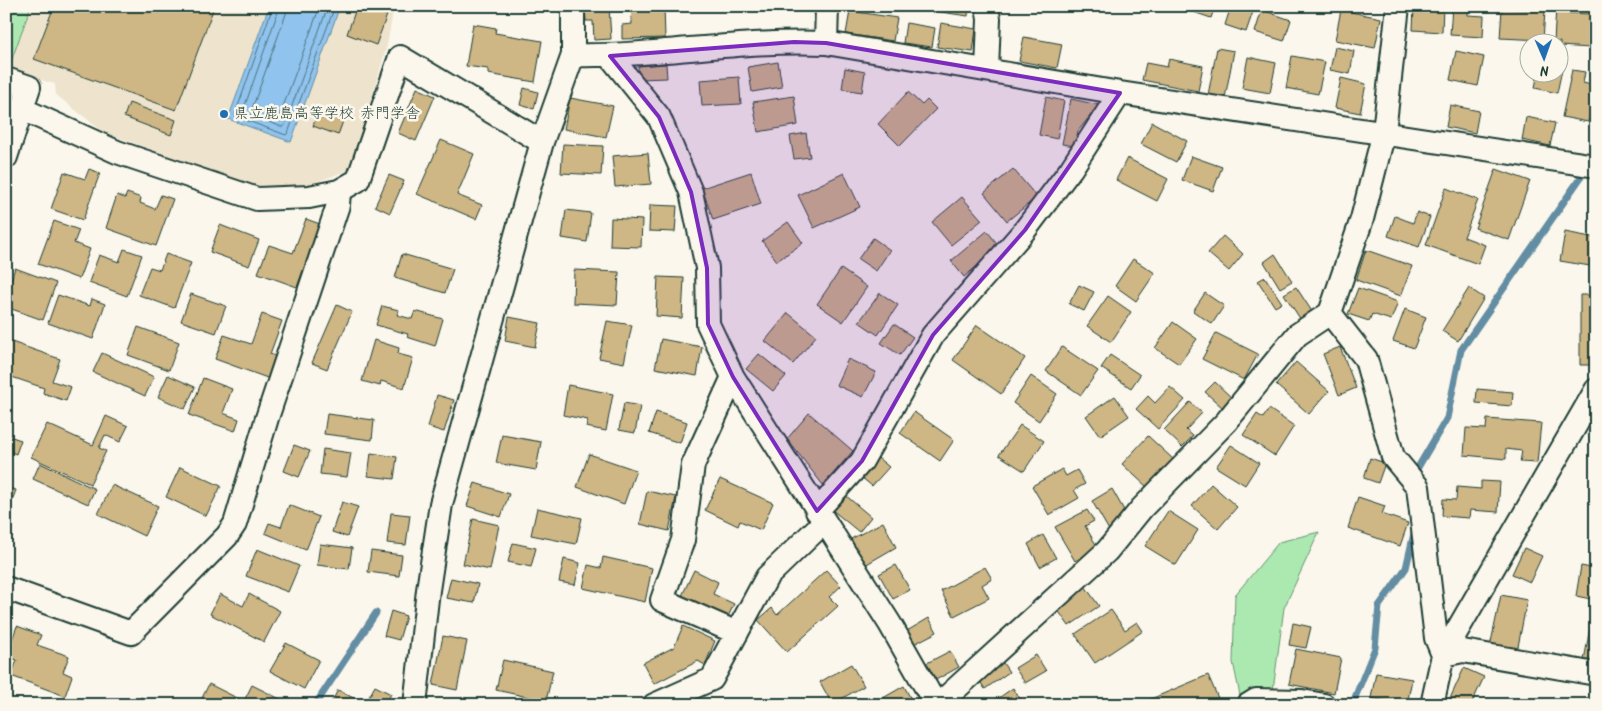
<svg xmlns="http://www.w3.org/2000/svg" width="1602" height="711" font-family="Kalam,'Klee One',sans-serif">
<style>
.built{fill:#eee4cd}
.green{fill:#ace9b0;stroke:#669372}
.water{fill:#90c3ed;stroke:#638da3}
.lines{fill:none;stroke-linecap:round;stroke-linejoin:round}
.shore{stroke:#4c737e;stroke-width:1}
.stream{stroke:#638da3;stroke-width:7}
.building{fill:#ceb685;stroke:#1f3d34}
.street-casing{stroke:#1f3d34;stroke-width:26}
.street{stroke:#fbf7ec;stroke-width:22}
.marked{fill:#7b2cbf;fill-opacity:0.2;stroke:#7b2cbf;stroke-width:4;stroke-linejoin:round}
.poi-dot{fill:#1f6fb2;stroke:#fbf7ec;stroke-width:2}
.labels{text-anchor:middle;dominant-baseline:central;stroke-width:5;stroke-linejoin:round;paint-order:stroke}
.poi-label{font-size:15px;fill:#1f3d34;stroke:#fbf7ec;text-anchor:start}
</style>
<rect width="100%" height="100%" fill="#fbf7ec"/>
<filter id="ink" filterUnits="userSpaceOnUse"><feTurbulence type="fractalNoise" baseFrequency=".02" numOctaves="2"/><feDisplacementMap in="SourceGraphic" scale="10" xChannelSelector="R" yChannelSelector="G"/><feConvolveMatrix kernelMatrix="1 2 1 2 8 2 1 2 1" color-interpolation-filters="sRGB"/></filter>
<g filter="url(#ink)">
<path class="built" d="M31,6H394L387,46L351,169L304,187L253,185L105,133L56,95L55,84L8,70Z"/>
<path class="green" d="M6,6H31L8,70L6,69Z
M1319,532L1284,608L1271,705H1242L1233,662L1235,595L1279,542Z"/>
<path class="water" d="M269,6H340L291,142L228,119Z"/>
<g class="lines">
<path class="shore" d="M273,6L235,115L237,117L286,135L288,133L335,6
M280,6L243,111L245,113L282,127L285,125L328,6
M287,6L286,14L253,106L254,108L278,117L280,115L320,6"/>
<path class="stream" d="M1417,469L1447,418L1461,350L1581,177
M1354,700L1375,648L1379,606L1406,568L1415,529
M315,705L376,613"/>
</g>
<path class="building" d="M54,6L214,7L176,110L34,59Z
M357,6H363L387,15L376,45L347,34Z
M609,6L611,39L594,40L593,21H586L585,7Z
M631,6H664L665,38L622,39V25L632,24Z
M771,6H806V9H771Z
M914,6H969L968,16L913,8Z
M1176,6H1215L1211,18Z
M1231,6H1255L1246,32L1225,25Z
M1414,6H1443L1442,32L1413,30Z
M1452,6H1468V15L1484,16L1483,37L1450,35Z
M1556,6H1567V13L1592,14L1590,48L1560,46V42H1554Z
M1502,9L1545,11L1543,40L1500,38Z
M1262,10L1291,20L1284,41L1255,32Z
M1341,10L1381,18L1375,48L1335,40Z
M850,11L897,18L893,41L846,34Z
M906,23L935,28L932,47L903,43Z
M941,23L976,29L973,52L937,47Z
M473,24L496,28L495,33L542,41L535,82L488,74V69L466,66Z
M1024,37L1062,44L1057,68L1019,61Z
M1335,47L1354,51L1350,74L1330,70Z
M1217,48L1234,51L1225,98L1208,95Z
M1456,51L1484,57L1478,86L1450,80Z
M1292,56L1325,62L1318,94L1286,88Z
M1248,57L1276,63L1270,93L1242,88Z
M1169,59L1203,66L1198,91L1142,80L1146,63L1167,67Z
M778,62L782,87L752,92L748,67Z
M666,64L667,78L639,79L638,66Z
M1560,64L1563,65L1557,93L1535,88L1538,72H1560Z
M845,68L865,72L862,92L842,89Z
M1572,70L1585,72L1583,83L1596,86V116L1590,115L1588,122L1562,117Z
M739,77L741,104L702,106L700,80Z
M1341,78L1366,84L1360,113L1335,108Z
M417,88L435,96L416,141L398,133Z
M524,88L538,92L534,109L520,105Z
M908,92L922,105L927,100L936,109L900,146L878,124Z
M794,96L798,125L758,132L753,102Z
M1046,97L1064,101L1057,139L1039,135Z
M570,98L613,106L606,137L564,129Z
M1071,99L1099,105L1078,131L1075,146L1062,144Z
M129,103L176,120L171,135L124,117Z
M1450,105L1479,111L1475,133L1446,127Z
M318,112L343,121L338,135L313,126Z
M1526,117L1555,123L1550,146L1522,140Z
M1152,122L1187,141L1176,162L1141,144Z
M806,133L810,157L794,159L790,136Z
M441,140L474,154L457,195L482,205L476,219L417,194Z
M563,144L603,146L601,175L561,173Z
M648,153L651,184L615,187L612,156Z
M1191,156L1222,167L1213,191L1182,180Z
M1127,158L1168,179L1157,201L1116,180Z
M89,169L100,173L83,220L51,209L64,172L85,179Z
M1013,169L1037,197L1007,221L984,193Z
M1496,169L1530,181L1509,240L1475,228Z
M751,172L761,204L713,220L702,188Z
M844,173L860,207L814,228L798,195Z
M389,175L404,181L390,213L375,206Z
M1446,188L1478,200L1464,237L1485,245L1478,264L1426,245Z
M127,193L141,198L140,203L155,209L161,195L173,199L156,246L106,228L117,195L125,198Z
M962,197L982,220L951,245L932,222Z
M650,205L677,206L675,232L649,231Z
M566,210L591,213L587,242L562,238Z
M1417,212L1430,217L1419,247L1388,236L1395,216L1413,223Z
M611,218L642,220L641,247L610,246Z
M306,219L320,224L297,287L258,273L269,245L293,253Z
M54,221L79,230L74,243L90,249L79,279L38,264Z
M788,222L803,243L777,261L762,241Z
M220,225L259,240L249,266L210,252Z
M987,231L1000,247L964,277L951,261Z
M1565,232L1596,238V267L1560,261Z
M1223,236L1243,254L1229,271L1208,253Z
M873,238L890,250L876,271L858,259Z
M124,249L142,255L127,296L89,282L99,255L119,262Z
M1366,250L1412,266L1401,296L1356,280Z
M166,254L191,263L174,308L139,295L150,267L160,270Z
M402,254L453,269L445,293L395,278Z
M1275,254L1292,281L1280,288L1264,262Z
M1133,259L1155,273L1136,301L1115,286Z
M15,268L56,283L43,320L6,307V279L11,280Z
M841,269L867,287L843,322L817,304Z
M574,270L619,272L617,305L573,303Z
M658,277L684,278L682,318L656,316Z
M1265,277L1282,303L1275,307L1258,281Z
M1079,285L1094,292L1084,311L1069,304Z
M1296,287L1313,313L1301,320L1284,294Z
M1358,288L1398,302L1391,320L1372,314L1369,321L1348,314Z
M1469,288L1484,298L1458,341L1442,331Z
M880,293L898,305L878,335L859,322Z
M1205,293L1224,306L1212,324L1193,311Z
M191,294L226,306L216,333L181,321Z
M58,295L90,306L92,299L105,304L93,339L48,323Z
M1580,295H1596V365H1580Z
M1108,296L1131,312L1111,342L1087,326Z
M337,305L352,312L327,369L312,363Z
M382,306L399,310L397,315L412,319L415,311L443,319L435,346L407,337L408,334L376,325Z
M1405,309L1426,317L1414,348L1393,341Z
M788,313L816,336L793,364L765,341Z
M262,314L282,321L270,354L278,357L270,379L215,359L224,335L251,344Z
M509,317L540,323L535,347L505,341Z
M607,321L632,325L624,363L599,358Z
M1173,322L1197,339L1179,364L1155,348Z
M894,324L913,337L900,355L881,343Z
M977,325L1025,358L1001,394L953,360Z
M138,327L179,342L169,370L128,355Z
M1216,333L1258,354L1244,380L1202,359Z
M661,339L702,347L697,376L655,368Z
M6,340L60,359L52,381L71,387L66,401L43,393L44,388L6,375Z
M374,340L399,348L398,354L413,358L404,388L381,381L380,386L362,381Z
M1062,347L1098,371L1081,395L1046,371Z
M1340,347L1356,388L1339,395L1323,354Z
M102,353L154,377L145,396L93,372Z
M759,354L786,376L773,391L746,369Z
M1110,355L1140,375L1131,388L1101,368Z
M848,359L876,372L863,397L836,385Z
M1296,362L1329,391L1309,414L1276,385Z
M168,375L195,387L185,409L158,397Z
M1031,376L1057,394L1039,421L1013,403Z
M203,378L232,389L223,413L239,419L235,431L189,415Z
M1215,382L1233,399L1223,408L1205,392Z
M568,385L613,394L606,431L586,427L588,420L563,415Z
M1170,387L1185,400L1158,429L1136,409L1148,396L1155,403Z
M1477,389L1513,392L1512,406L1476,403Z
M437,395L454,400L444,432L428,427Z
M1115,396L1129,416L1100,436L1086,416Z
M1190,402L1202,413L1186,430L1193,436L1182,447L1164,430Z
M624,403L640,406L635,433L619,430Z
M1269,409L1294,426L1275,456L1243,435L1257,414L1263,418Z
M656,412L687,422L680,443L649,433Z
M914,412L954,440L940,461L900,433Z
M809,413L853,451L823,485L787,439Z
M327,414L374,420L372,440L324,434Z
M106,416L128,426L120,442L105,435L99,448L106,451L90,484L31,457L47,424L93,445Z
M1487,419L1541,423L1537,463L1520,462L1522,451L1506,449V459L1464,455L1466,428L1486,429Z
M1020,425L1044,441L1024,471L999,455Z
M6,435L21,440L16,454L6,450Z
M502,435L541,442L536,470L496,463Z
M1148,436L1173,459L1147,487L1122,464Z
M294,445L310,451L299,477L284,471Z
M1231,445L1259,463L1245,485L1216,467Z
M323,449L351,453L347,477L320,474Z
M371,453L397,457L394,479L368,476Z
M589,454L636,470L624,504L577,487Z
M878,458L889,467L872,486L861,477Z
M1370,458L1385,463L1378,483L1364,478Z
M40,463L95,489L88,504L33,479Z
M180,467L221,486L206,516L166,497Z
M1062,469L1066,476L1077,470L1085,484L1074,490L1079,498L1049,515L1032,486Z
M720,479L773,503L761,530L740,521L738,526L705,510Z
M1481,481L1500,482L1498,512L1470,510L1469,518L1442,516L1443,499L1456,500L1457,487L1481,489Z
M475,483L509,494L501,517L467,506Z
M1211,484L1237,507L1218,529L1192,506Z
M112,485L158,506L144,536L98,514Z
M6,487L16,490L6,517Z
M1112,489L1130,521L1110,532L1092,501Z
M647,491L676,497L669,531L640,524Z
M844,494L871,517L859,532L831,509Z
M1358,497L1385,506L1382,514L1408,523L1400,546L1348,528Z
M342,502L358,507L347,537L332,532Z
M289,505L319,517L306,550L265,533L269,523L281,527Z
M537,508L582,518L576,544L531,535Z
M1087,510L1094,521L1085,526L1098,548L1075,561L1055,527Z
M1168,511L1198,530L1176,565L1145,546Z
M391,513L410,515L406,545L387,543Z
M473,519L499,525L490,570L463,564Z
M883,522L896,547L865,565L851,539Z
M1043,535L1056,558L1040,567L1028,544Z
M513,543L536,548L531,567L508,562Z
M320,544L352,548L349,569L317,565Z
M1524,548L1542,556L1530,582L1512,574Z
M257,549L299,566L288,592L246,576Z
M371,551L402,555L399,576L368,572Z
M603,557L652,568L645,602L583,588L588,565L601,568Z
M564,559L580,563L575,585L559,582Z
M896,565L910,590L893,599L879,574Z
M1581,566L1596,569V600L1576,596Z
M985,567L992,579L982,585L989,598L954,616L941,591Z
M694,570L718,582L713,594L734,604L726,621L680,600Z
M826,570L841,586L829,597L838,606L787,652L758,620L772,608L777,615Z
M451,578L478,584L474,603L446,598Z
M1085,586L1099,606L1069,626L1055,606Z
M220,594L243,606L249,594L280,611L264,642L210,614Z
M1501,595L1527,600L1517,652L1490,647Z
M1111,610L1125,630L1137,622L1143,631L1095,663L1075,634Z
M391,611L406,616L399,640L384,636Z
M1593,613L1596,614V663L1584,660Z
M929,618L937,632L914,644L907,631Z
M1293,623L1311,627L1306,648L1289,645Z
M17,626L41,635L37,645L69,656L63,672L72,676L65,696L11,676L17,660L6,656Z
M683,626L715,641L705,665L698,661L654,684L643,663L674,647Z
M443,636L467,641L457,690L433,685Z
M286,643L319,660L304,689L270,671Z
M1296,649L1341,658L1334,693L1289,684Z
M950,651L959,667L934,681L925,664Z
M1036,655L1046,671L1025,683L1015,668Z
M503,660L553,671L546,701L496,690Z
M1001,660L1009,672L985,689L977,677Z
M851,664L864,686L832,704L820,682Z
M1464,668L1484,677L1471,705H1447Z
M1376,673L1412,679L1407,705L1371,698Z
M1208,675L1221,705H1139V704Z
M209,684L239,699L236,705H206L200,702Z
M252,685L290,704V705H242Z
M375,686L391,694L385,705H330L338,690L365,704Z
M904,686L914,705H871Z
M1013,688L1024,705H991L990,704Z
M141,697L154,705H136Z"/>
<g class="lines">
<defs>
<path id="street" d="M987,6L989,19L987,70
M826,43L827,6
M573,55C657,57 741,39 826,43L1120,93L1596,166
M610,56L659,117L691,192L707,268L708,324L733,377L890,624L936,705
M6,79L29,87L6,157
M22,109L117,152L257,199L309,197L339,191L358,180L400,57L542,142
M1330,313L1366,359L1393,457L1418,487L1436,638L1443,655
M733,377L693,465L683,540L662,600L737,633
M817,511L862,461L933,335L1025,230L1071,169L1120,93
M6,588L131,633L227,536L235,524L267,418L338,205L339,191
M1443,655L1463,651L1596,674
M415,705L428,590L441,504L542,142L573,55V6
M654,705L712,679L767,577L824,522
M938,705L1107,551L1142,508L1226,422L1297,335L1330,313L1362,219L1384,132L1398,6
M1248,705L1256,700L1302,701L1324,705
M1432,705L1443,655L1596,390"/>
</defs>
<use href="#street" class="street-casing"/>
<use href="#street" class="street"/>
</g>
</g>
<path class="marked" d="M794,42L826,43L1120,93L1025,230L933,335L862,461L817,511L733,377L708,324L707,268L691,192L659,117L610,56Z"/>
<circle class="poi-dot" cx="224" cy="114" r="5"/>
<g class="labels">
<g class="poi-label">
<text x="234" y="114">県立鹿島高等学校 赤門学舎</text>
</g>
</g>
<rect width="1602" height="711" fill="none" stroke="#fbf7ec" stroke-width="25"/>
<rect x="12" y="12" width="1577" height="686" fill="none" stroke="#1f3d34" stroke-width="2" filter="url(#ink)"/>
<g transform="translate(1544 58) rotate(178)"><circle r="24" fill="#fbf7ec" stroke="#a3ada2"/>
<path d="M0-4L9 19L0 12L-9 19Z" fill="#1f6fb2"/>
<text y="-8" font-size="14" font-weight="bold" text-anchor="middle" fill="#1f3d34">N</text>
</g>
</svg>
